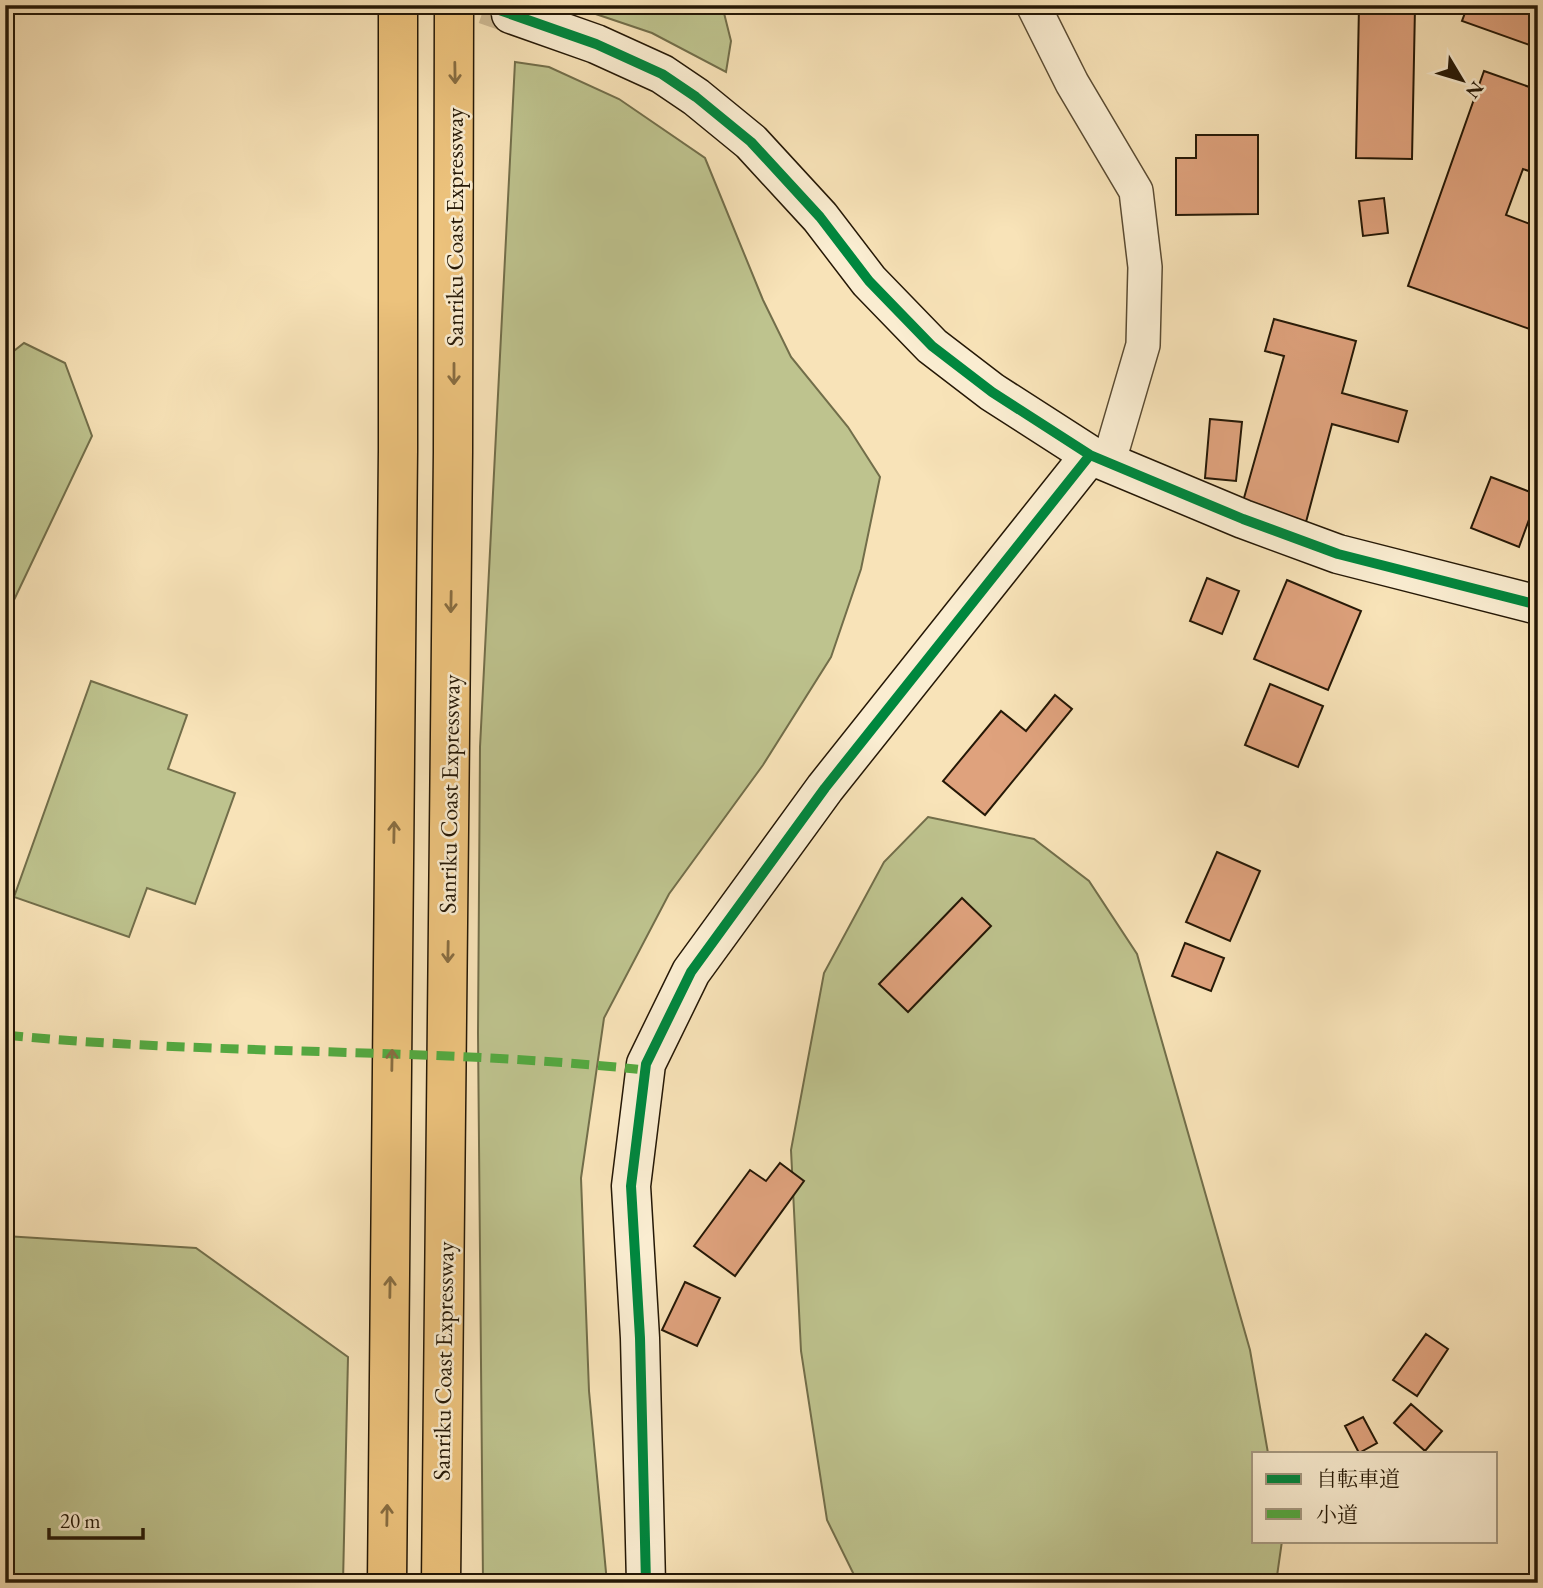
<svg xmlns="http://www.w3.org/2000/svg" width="1543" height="1588" font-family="'EB Garamond','Noto Serif JP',serif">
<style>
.green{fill:#bec38e;stroke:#726e4a;stroke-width:2}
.building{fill:#dfa27d;stroke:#251806;stroke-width:2}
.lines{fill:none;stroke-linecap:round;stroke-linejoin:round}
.secondary-tunnel{stroke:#ceba94;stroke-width:38;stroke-dasharray:38 19;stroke-linecap:butt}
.street-casing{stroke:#5a4b32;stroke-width:36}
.secondary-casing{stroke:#251806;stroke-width:41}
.highway-casing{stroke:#251806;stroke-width:41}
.street{stroke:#faedd1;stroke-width:33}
.secondary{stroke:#faedd1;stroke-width:38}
.highway{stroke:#ecc27c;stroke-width:38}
.quiet{stroke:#53a940;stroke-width:9;stroke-dasharray:18 9;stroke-linecap:butt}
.cycleway-casing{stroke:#faedd1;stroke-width:15}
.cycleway{stroke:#00873e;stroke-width:10}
.oneway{stroke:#886d41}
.labels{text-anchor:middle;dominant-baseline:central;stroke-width:5;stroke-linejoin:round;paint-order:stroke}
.street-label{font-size:24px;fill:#251806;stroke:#faedd1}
</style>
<rect width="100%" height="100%" fill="#f8e3b8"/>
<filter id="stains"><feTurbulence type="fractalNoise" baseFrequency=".00286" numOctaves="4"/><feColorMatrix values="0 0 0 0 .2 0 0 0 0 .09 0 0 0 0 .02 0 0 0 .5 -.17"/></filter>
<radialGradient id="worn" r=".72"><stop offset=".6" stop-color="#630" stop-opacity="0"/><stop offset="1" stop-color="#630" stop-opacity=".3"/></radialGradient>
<path class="green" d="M569,5H722L731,41L726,72L652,33Z
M515,62L549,67L619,99L705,158L763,300L791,357L848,427L880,477L861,569L831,657L763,765L669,894L604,1018L581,1178L589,1391L607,1583H483L478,1033L480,747Z
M24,343L65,363L92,436L14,600L5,597V358Z
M91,681L187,715L168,769L235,793L195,904L147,888L129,937L14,897Z
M928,817L1034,839L1089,881L1137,954L1250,1350L1268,1453H1254V1541H1282L1276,1583H858L827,1520L801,1351L791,1150L824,973L884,862Z
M5,1236L196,1248L348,1357L343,1583H5Z"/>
<path class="building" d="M1468,5H1538V48L1462,21Z
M1359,6L1415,7L1412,159L1356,158Z
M1484,71L1538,90V174L1523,169L1506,215L1538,227V332L1408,286Z
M1196,135H1258V214L1176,215V158H1196Z
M1384,198L1388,233L1363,236L1359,201Z
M1274,319L1356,341L1342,393L1407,411L1398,442L1332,424L1306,522L1242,505L1284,356L1265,351Z
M1210,419L1242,422L1236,481L1205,478Z
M1491,477L1538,495L1519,547L1471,528Z
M1207,578L1239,591L1222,634L1190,621Z
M1287,580L1361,611L1328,690L1254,659Z
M1270,684L1323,706L1298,767L1245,745Z
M1055,695L1072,709L985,815L943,781L1001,711L1026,731Z
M1217,852L1260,871L1230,941L1186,922Z
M962,898L991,926L908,1012L879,984Z
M1185,943L1224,958L1211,991L1172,976Z
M780,1163L804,1181L735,1276L694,1246L750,1170L766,1181Z
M685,1282L720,1298L697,1346L662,1330Z
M1426,1334L1448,1349L1417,1396L1393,1380Z
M1411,1404L1442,1431L1425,1451L1394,1423Z
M1363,1417L1377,1443L1359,1453L1345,1426Z"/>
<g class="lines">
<path class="secondary-tunnel" d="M485,5L511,14"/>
<defs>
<path id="street" d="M1033,5L1072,83L1136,191L1145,267L1143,345L1109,461"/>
<path id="secondary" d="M511,14L596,44L662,74L696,97L751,142L820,217L869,281L932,346L992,392L1090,455L1243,519L1338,554L1538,605
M646,1583L640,1338L631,1186L646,1064L691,972L825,788L1090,455"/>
<path id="highway" d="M387,1583L398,450V5
M441,1583L453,452L454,5"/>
</defs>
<use href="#street" class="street-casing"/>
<use href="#secondary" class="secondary-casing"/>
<use href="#highway" class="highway-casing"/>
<use href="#street" class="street"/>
<use href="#secondary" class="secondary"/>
<use href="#highway" class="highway"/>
<path class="quiet" d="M5,1035C218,1056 433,1047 645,1070"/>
<defs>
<path id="cycleway" d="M485,5L596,44L662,74L696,97L751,142L820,217L869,281L932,346L992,392L1090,455L1243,519L1338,554L1538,605
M646,1583L640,1338L631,1186L646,1064L691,972L825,788L1090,455"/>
</defs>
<use href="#cycleway" class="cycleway-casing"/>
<use href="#cycleway" class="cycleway"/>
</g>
<defs><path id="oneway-shaft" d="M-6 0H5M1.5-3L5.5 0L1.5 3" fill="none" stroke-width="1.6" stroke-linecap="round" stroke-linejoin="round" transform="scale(1.75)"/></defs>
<g class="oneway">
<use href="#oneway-shaft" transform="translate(455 73) rotate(89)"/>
<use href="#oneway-shaft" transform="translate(454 374) rotate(90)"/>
<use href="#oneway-shaft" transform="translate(451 602) rotate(91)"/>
<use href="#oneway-shaft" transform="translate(394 832) rotate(-89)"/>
<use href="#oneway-shaft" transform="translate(448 952) rotate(91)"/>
<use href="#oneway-shaft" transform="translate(392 1060) rotate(-89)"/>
<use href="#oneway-shaft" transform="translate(390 1287) rotate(-89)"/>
<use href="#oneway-shaft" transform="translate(387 1515) rotate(-89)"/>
</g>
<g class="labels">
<g class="street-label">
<text transform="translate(454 227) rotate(-90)">Sanriku Coast Expressway</text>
<text transform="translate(449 794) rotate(-89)">Sanriku Coast Expressway</text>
<text transform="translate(443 1361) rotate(-89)">Sanriku Coast Expressway</text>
</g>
</g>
<rect width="1543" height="1588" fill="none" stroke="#f8e3b8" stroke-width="28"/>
<rect x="7" y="7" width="1529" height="1574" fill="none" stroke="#251806" stroke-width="3.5"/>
<rect x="14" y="14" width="1515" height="1560" fill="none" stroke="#251806" stroke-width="2"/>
<rect x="1252" y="1452" width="245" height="91" fill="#faedd1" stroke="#a59880" stroke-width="2"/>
<rect x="1266" y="1474" width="35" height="10" fill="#00873e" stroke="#a59880" stroke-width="2"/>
<text x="1316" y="1486" font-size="21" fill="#251806">自転車道</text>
<rect x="1266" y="1509" width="35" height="10" fill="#53a940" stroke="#a59880" stroke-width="2"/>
<text x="1316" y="1522" font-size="21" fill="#251806">小道</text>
<g transform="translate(1462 80) rotate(128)" stroke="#faedd1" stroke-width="5" paint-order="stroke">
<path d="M0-5L12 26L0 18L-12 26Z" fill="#251806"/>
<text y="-10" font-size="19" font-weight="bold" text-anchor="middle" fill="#251806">N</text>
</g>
<path d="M49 1528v10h94v-10" fill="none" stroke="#251806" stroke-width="3.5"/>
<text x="60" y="1528" font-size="21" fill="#251806" stroke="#faedd1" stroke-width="5" paint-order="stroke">20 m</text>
<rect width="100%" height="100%" filter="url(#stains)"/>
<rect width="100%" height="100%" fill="url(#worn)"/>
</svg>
